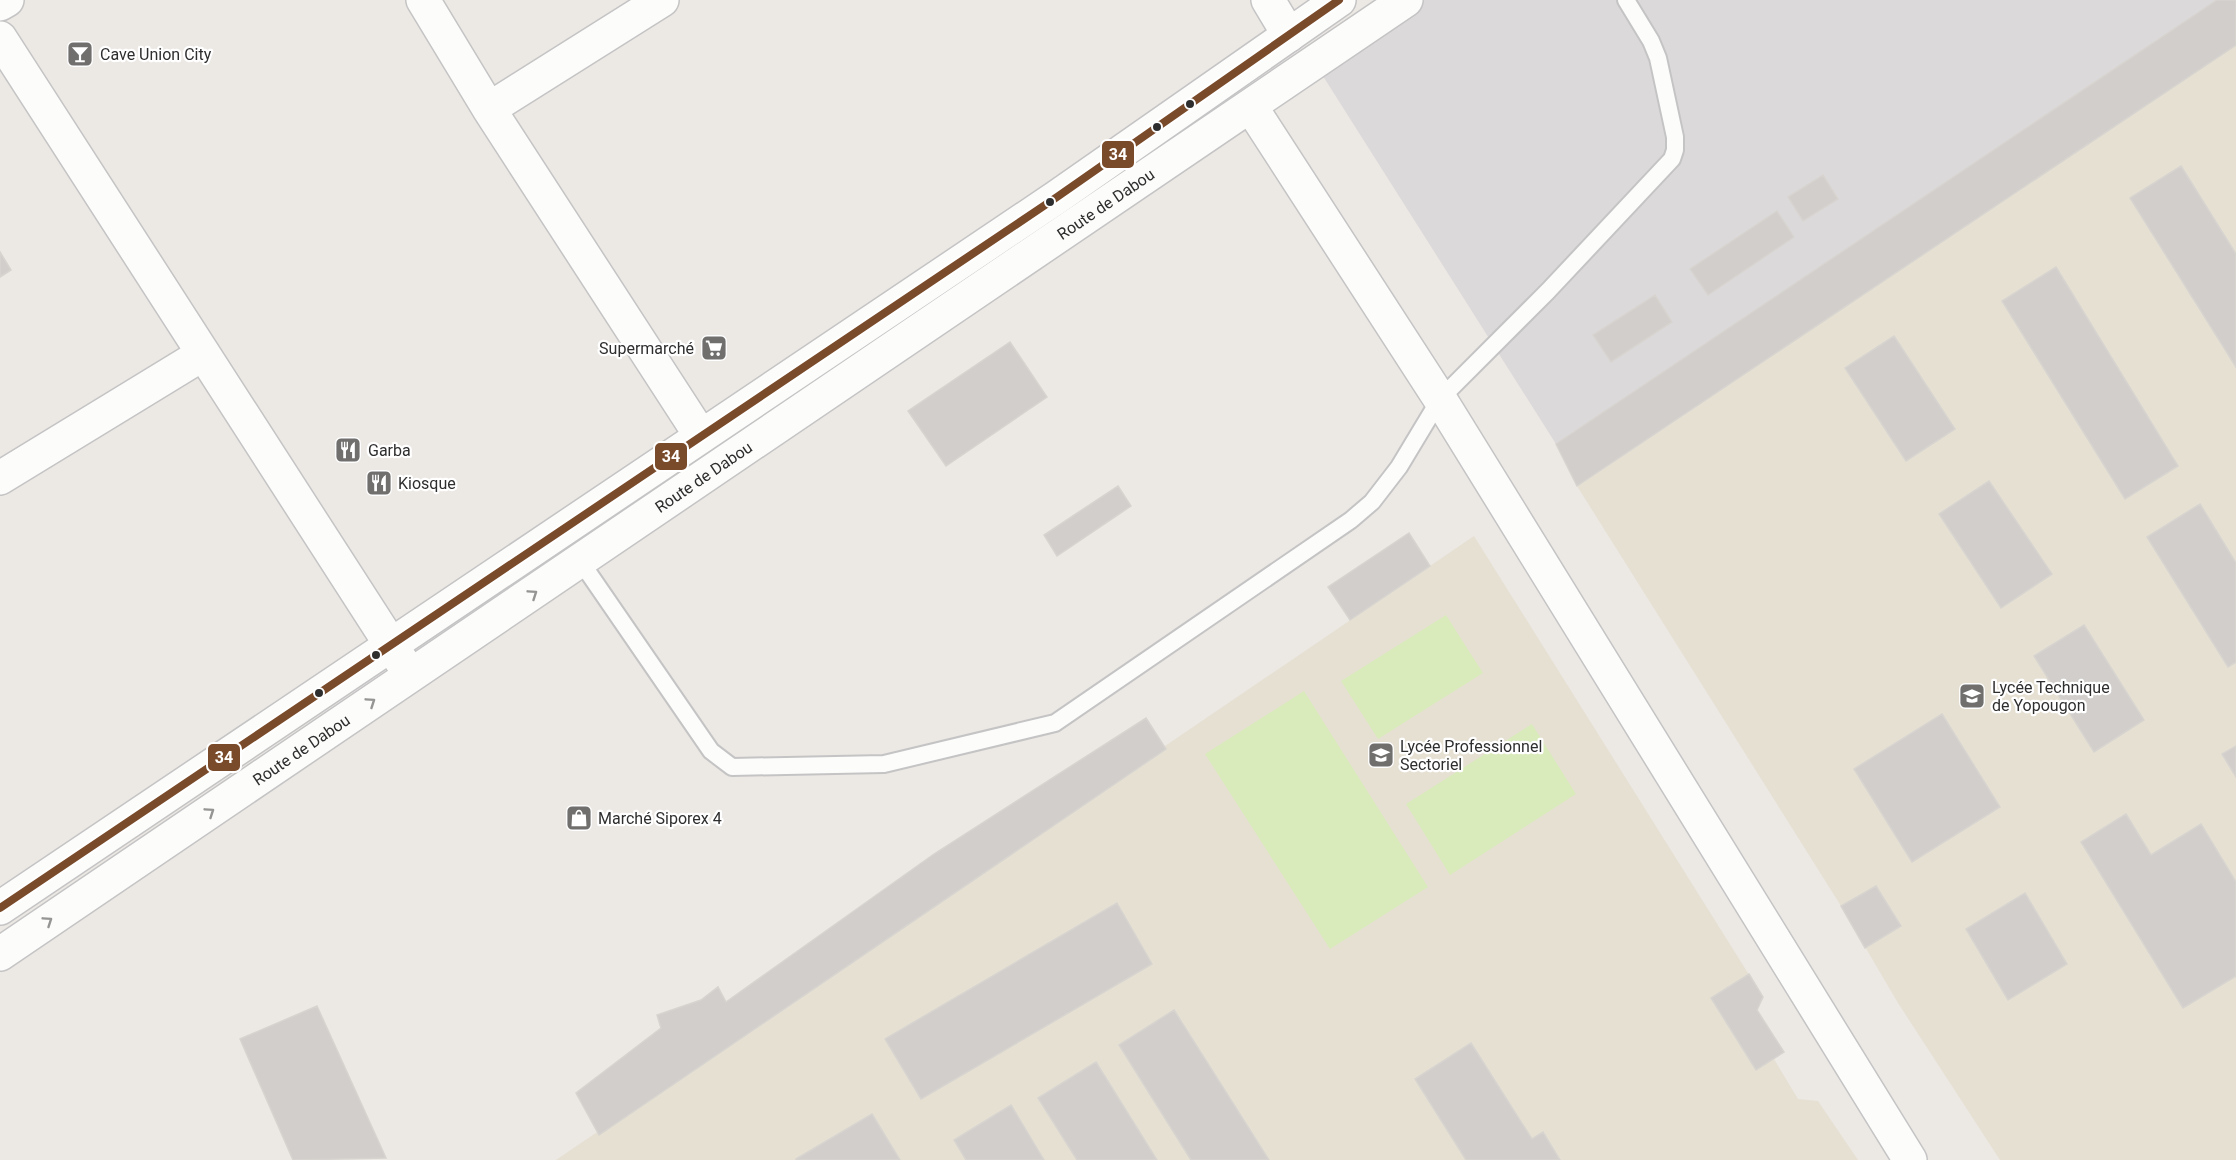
<svg xmlns="http://www.w3.org/2000/svg" width="2236" height="1160" font-family="Roboto,sans-serif">
<style>
.industrial{fill:#dcd9db}
.education{fill:#e6e0d3}
.pitch{fill:#d9eabb}
.building{fill:#d1cecb;stroke:#d7d4d0;stroke-width:1.5}
.lines{fill:none;stroke-linecap:round;stroke-linejoin:round}
.service-casing{stroke:#c5c4c5;stroke-width:20}
.minor-casing{stroke:#c5c4c5;stroke-width:36}
.tertiary-casing{stroke:#c5c4c5;stroke-width:36}
.service{stroke:#fcfcfb;stroke-width:16}
.minor{stroke:#fcfcfb;stroke-width:33}
.tertiary{stroke:#fcfcfb;stroke-width:33}
.bus-1-casing{stroke:#fff;stroke-width:12}
.bus-1{stroke:#7a4b2a;stroke-width:8}
.oneway{stroke:#959594}
.bus-dot{fill:#2e2e2e;stroke:#fff;stroke-width:2}
.labels{text-anchor:middle;dominant-baseline:central;stroke-width:4.5;stroke-linejoin:round;paint-order:stroke}
.poi-label{font-size:16px;fill:#2e2e2e;stroke:#fff;text-anchor:start}
.street-label{font-size:16px;fill:#2e2e2e;stroke:#fff}
.line-badge{stroke:#fff;stroke-width:2}
.badge-label{font-size:16px;text-anchor:middle;font-weight:bold;fill:#fff}
</style>
<rect width="100%" height="100%" fill="#ece8e4"/>
<path class="industrial" d="M1389,0H2236V45L1577,486L1556,444L1309,54Z"/>
<path class="education" d="M2236,45V1160H2000L1898,1003L1841,906L1577,486Z
M1474,536L1763,997L1757,1011L1784,1052L1774,1059L1798,1099L1818,1101L1858,1160H556Z"/>
<path class="pitch" d="M1446,615L1483,673L1378,739L1341,681Z
M1304,691L1428,887L1330,949L1205,754Z
M1532,724L1576,794L1450,875L1406,804Z"/>
<path class="building" d="M2217,0H2236V45L1577,486L1556,444Z
M2181,166L2236,254V367L2130,198Z
M1823,175L1838,199L1803,221L1788,197Z
M1777,211L1794,237L1708,295L1690,269Z
M0,252L11,270L0,277Z
M2056,267L2178,466L2125,499L2002,301Z
M1655,295L1672,322L1611,362L1593,335Z
M1894,336L1955,429L1906,461L1845,368Z
M1010,342L1047,397L946,466L908,411Z
M1989,481L2052,574L2001,608L1939,514Z
M1118,486L1131,506L1057,556L1044,535Z
M2200,504L2236,563V662L2228,667L2147,537Z
M1409,533L1430,566L1350,620L1328,587Z
M2084,625L2144,720L2094,752L2034,656Z
M1942,714L2000,807L1912,862L1854,769Z
M1146,718L1166,749L599,1135L576,1093L661,1028L657,1015L701,1000L718,987L726,1002L934,854Z
M2236,746V777L2222,754Z
M2126,814L2151,855L2201,824L2236,882V976L2183,1008L2081,842Z
M1876,886L1901,926L1865,948L1841,906Z
M2025,893L2067,964L2008,1000L1966,929Z
M1117,903L1152,964L921,1099L885,1039Z
M1749,974L1763,997L1757,1010L1784,1052L1756,1070L1711,998Z
M317,1006L386,1158L293,1160L240,1039Z
M1174,1010L1269,1160H1191L1119,1045Z
M1471,1043L1532,1139L1543,1132L1560,1160H1466L1415,1079Z
M1096,1062L1157,1160H1077L1038,1098Z
M1011,1105L1044,1160H966L954,1140Z
M872,1114L900,1160H796V1159Z"/>
<g class="lines">
<defs>
<path id="service" d="M581,562L711,751L732,767L884,764L1055,723L1351,520L1372,502L1399,467L1440,399L1548,291L1672,159L1675,150V137L1658,58L1651,41L1626,0"/>
<path id="minor" d="M423,0L489,109L701,436
M1268,0L1289,35
M0,4L7,0
M1251,107L1440,399L1910,1160
M489,109L662,0
M0,478L203,354"/>
<g id="tertiary">
<path d="M0,38L402,662"/>
<path d="M0,908L1057,197L1339,0"/>
<path id="s1" d="M0,954L1406,0"/>
</g>
</defs>
<use href="#service" class="service-casing"/>
<use href="#minor" class="minor-casing"/>
<use href="#tertiary" class="tertiary-casing"/>
<use href="#service" class="service"/>
<use href="#minor" class="minor"/>
<use href="#tertiary" class="tertiary"/>
<defs>
<path id="bus-1" d="M0,908L1057,197L1339,0"/>
</defs>
<use href="#bus-1" class="bus-1-casing"/>
<use href="#bus-1" class="bus-1"/>
</g>
<defs><path id="oneway-chevron" d="M-2-3.5L2.5 0L-2 3.5" fill="none" stroke-width="1.6" stroke-linecap="round" stroke-linejoin="round" transform="scale(1.5)"/></defs>
<g class="oneway">
<use href="#oneway-chevron" transform="translate(533 594) rotate(-34)"/>
<use href="#oneway-chevron" transform="translate(371 702) rotate(-34)"/>
<use href="#oneway-chevron" transform="translate(210 812) rotate(-34)"/>
<use href="#oneway-chevron" transform="translate(48 921) rotate(-34)"/>
</g>
<defs>
<symbol id="bar-square" viewBox="-11 -11 22 22"><rect x="-9" y="-9" width="18" height="18" rx="4" fill="#706f6e" stroke="#fff"/><path d="M-6-5H6L.8 .8V4.5H3.5V6h-7V4.5H-.8V.8Z" fill="#fff"/></symbol>
<symbol id="supermarket-square" viewBox="-11 -11 22 22"><rect x="-9" y="-9" width="18" height="18" rx="4" fill="#706f6e" stroke="#fff"/><path d="M-6-5.5h2.5l.6 2H6L4.5 2H-2.5L-4.4-4H-6ZM-1.5 3.2a1.3 1.3 0 1 0 .1 0ZM3 3.2a1.3 1.3 0 1 0 .1 0Z" fill="#fff"/></symbol>
<symbol id="restaurant-square" viewBox="-11 -11 22 22"><rect x="-9" y="-9" width="18" height="18" rx="4" fill="#706f6e" stroke="#fff"/><path d="M-5-6h1v4h1v-4h1v4h1v-4h1v5L-1.5 .5V6h-2V.5L-5-1ZM5-6V6H3V1.5H1.5Q1.5-4 5-6Z" fill="#fff"/></symbol>
<symbol id="school-square" viewBox="-11 -11 22 22"><rect x="-9" y="-9" width="18" height="18" rx="4" fill="#706f6e" stroke="#fff"/><path d="M0-5L7-2L0 1L-7-2ZM-4 1L0 2.5L4 1V4Q0 6-4 4Z" fill="#fff"/></symbol>
<symbol id="shop-square" viewBox="-11 -11 22 22"><rect x="-9" y="-9" width="18" height="18" rx="4" fill="#706f6e" stroke="#fff"/><path d="M-5-2.5h2.3a2.7 3.5 0 0 1 5.4 0H5L5.5 6h-11ZM-1.5-2.5h3a1.5 2.3 0 0 0-3 0Z" fill="#fff"/></symbol>
</defs>
<g fill-rule="evenodd">
<use href="#bar-square" x="65" y="39" width="30" height="30"/>
<use href="#supermarket-square" x="699" y="333" width="30" height="30"/>
<use href="#restaurant-square" x="333" y="435" width="30" height="30"/>
<use href="#restaurant-square" x="364" y="468" width="30" height="30"/>
<use href="#school-square" x="1957" y="681" width="30" height="30"/>
<use href="#school-square" x="1366" y="740" width="30" height="30"/>
<use href="#shop-square" x="564" y="803" width="30" height="30"/>
</g>
<g class="bus-dot">
<circle cx="1190" cy="104" r="5"/>
<circle cx="1157" cy="127" r="5"/>
<circle cx="1050" cy="202" r="5"/>
<circle cx="376" cy="655" r="5"/>
<circle cx="319" cy="693" r="5"/>
</g>
<g class="labels">
<g class="poi-label">
<text x="100" y="54">Cave Union City</text>
<text x="694" y="348" text-anchor="end">Supermarché</text>
<text x="368" y="450">Garba</text>
<text x="398" y="483">Kiosque</text>
<text x="1992" y="687">Lycée Technique<tspan x="1992" dy="18">de Yopougon</tspan></text>
<text x="1400" y="746">Lycée Professionnel<tspan x="1400" dy="18">Sectoriel</tspan></text>
<text x="598" y="818">Marché Siporex 4</text>
</g>
<g class="street-label">
<text stroke="none"><textPath href="#s1" startOffset="1336">Route de Dabou</textPath></text>
<text stroke="none"><textPath href="#s1" startOffset="850">Route de Dabou</textPath></text>
<text stroke="none"><textPath href="#s1" startOffset="364">Route de Dabou</textPath></text>
</g>
</g>
<g class="line-badge">
<rect x="1101" y="140" width="34" height="29" rx="6" fill="#7a4b2a"/>
<rect x="654" y="442" width="34" height="29" rx="6" fill="#7a4b2a"/>
<rect x="207" y="743" width="34" height="29" rx="6" fill="#7a4b2a"/>
</g>
<g class="badge-label">
<text x="1118" y="160">34</text>
<text x="671" y="462">34</text>
<text x="224" y="763">34</text>
</g>
</svg>
